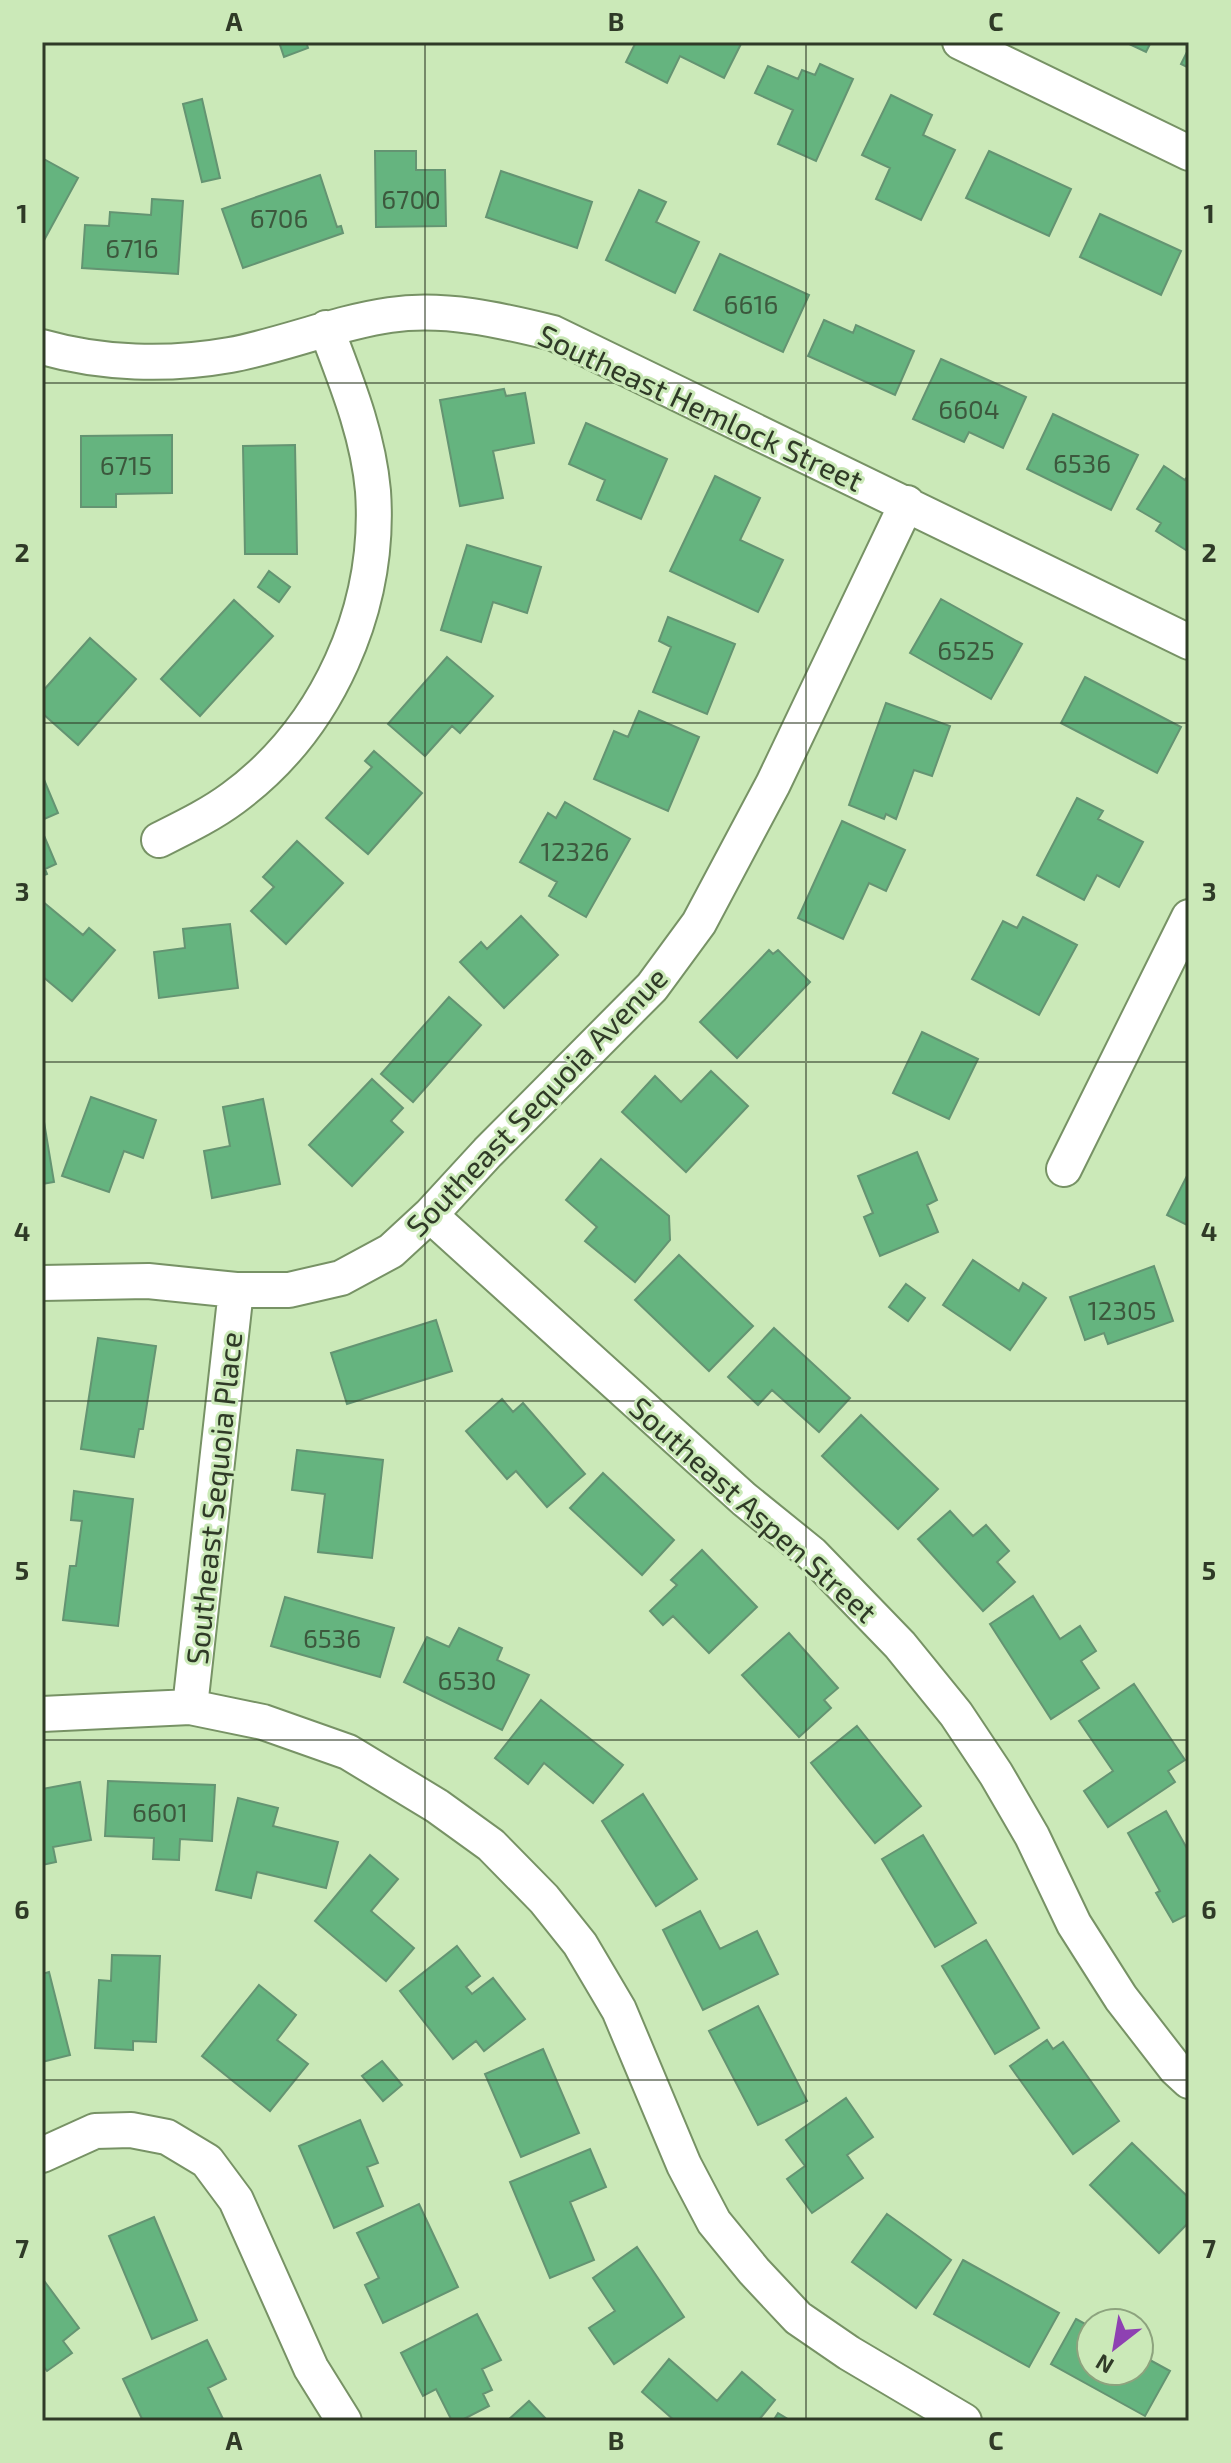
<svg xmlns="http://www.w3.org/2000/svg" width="1231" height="2463" font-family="'Exo 2',sans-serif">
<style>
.building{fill:#65b47f;stroke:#649472;stroke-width:2}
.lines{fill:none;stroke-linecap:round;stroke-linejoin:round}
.minor-casing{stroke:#779265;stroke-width:38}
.minor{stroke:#fff;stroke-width:34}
.grid{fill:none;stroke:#2f3a27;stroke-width:2;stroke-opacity:0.55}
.labels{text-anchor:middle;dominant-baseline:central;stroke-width:6;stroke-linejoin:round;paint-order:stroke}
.number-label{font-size:26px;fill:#3c583d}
.street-label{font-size:30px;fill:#2f3a27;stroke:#cbe9b8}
.neatline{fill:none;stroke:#2f3a27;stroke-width:3}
.grid-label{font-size:26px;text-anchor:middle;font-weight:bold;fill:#2f3a27}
</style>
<rect width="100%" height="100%" fill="#cbe9b8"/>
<path class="building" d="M279,42H306L308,48L284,57Z
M636,42H742L724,78L680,56L667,83L626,62Z
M1125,42H1151L1146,52Z
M1189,48V68L1181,64Z
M820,64L853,79L816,161L778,144L793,110L755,93L768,66L798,79L802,70L815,75Z
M891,95L932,115L923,135L955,150L921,220L876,199L890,168L862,155Z
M202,99L220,178L202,182L183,104Z
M375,151H416V170H445L446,226L376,227Z
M989,151L1071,189L1049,236L966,198Z
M42,158L78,178L42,244Z
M501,171L592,202L577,248L486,217Z
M320,175L337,227L341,226L343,233L243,268L222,209Z
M639,190L666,202L656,222L699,242L675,293L606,260Z
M152,199L183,201L178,274L82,268L85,225L109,226L110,212L151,215Z
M1100,214L1181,251L1161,295L1080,257Z
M720,254L809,295L783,352L694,310Z
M824,320L853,333L856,325L914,351L895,395L808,356Z
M941,359L1026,397L1003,448L969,432L964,442L913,419Z
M504,389L506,396L525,393L534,443L493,451L503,498L460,506L440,400Z
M1053,414L1138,455L1111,510L1027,469Z
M586,423L667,459L641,519L597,500L605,480L569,464Z
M172,435V493L116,494V507H81V436Z
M295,445L297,554H245L243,446Z
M1164,466L1185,480L1189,474V552L1156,531L1161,523L1137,509Z
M715,476L760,498L740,540L783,560L758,612L670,571Z
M467,545L541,567L527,613L493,602L481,642L441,630Z
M269,571L290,587L279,602L258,587Z
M941,599L1022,644L991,699L910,653Z
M234,600L273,636L200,716L161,679Z
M668,617L735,644L707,714L653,692L671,647L659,641Z
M90,638L136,679L78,745L42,713V692Z
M447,657L493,696L460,733L452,726L425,756L388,724Z
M1085,677L1181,727L1157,773L1061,723Z
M886,703L950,726L932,776L914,770L896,819L886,814L884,819L849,805Z
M639,711L699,737L668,811L594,779L614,731L628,737Z
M374,751L422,793L368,854L326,818L372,767L365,761Z
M42,775L58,813L42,820Z
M1077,798L1103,811L1098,819L1143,842L1119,887L1097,875L1084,900L1037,875Z
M565,802L630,839L586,917L549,896L557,882L520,862L548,813L556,818Z
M842,821L905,850L886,891L869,883L843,939L798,918Z
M42,831L56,864L45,869L47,874L42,876Z
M297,841L343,883L286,944L251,911L274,887L263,877Z
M42,901L83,935L89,928L115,950L72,1001L42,976Z
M521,916L558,955L504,1008L460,962L481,942L487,949Z
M1023,917L1077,945L1039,1015L972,979L1003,921L1017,928Z
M230,924L238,988L159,998L154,952L185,948L183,929Z
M769,950L773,954L778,950L810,982L737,1058L700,1022Z
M449,997L481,1025L413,1102L381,1074Z
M922,1032L978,1059L949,1119L893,1093Z
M711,1071L748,1106L686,1172L622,1112L655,1076L681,1102Z
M372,1079L403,1108L391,1121L403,1132L352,1186L309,1145Z
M91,1097L156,1120L143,1158L124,1151L109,1192L62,1176Z
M263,1099L280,1184L212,1198L204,1151L230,1146L223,1107Z
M44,1122L54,1182L42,1184V1123Z
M917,1152L937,1200L927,1205L938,1232L880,1256L864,1217L873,1213L858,1176Z
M601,1159L669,1216L670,1240L635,1282L585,1241L597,1227L566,1200Z
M1189,1172V1226L1167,1215Z
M679,1255L753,1326L709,1371L635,1300Z
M973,1260L1019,1291L1023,1283L1046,1298L1010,1350L943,1305Z
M1154,1266L1173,1321L1108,1344L1104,1333L1085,1340L1070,1297Z
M906,1284L925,1298L908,1321L889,1307Z
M436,1320L452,1371L347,1404L331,1353Z
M774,1328L850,1398L819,1432L772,1390L758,1405L728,1377Z
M98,1338L156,1346L143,1429H139L134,1457L81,1449Z
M502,1399L513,1412L523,1403L585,1474L547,1507L516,1471L507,1479L466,1431Z
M861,1415L938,1489L898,1529L822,1456Z
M297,1450L383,1460L372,1558L318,1552L325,1494L292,1490Z
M603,1473L674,1540L642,1575L570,1508Z
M74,1491L133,1499L118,1626L63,1620L70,1566H76L82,1521L71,1520Z
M950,1511L973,1536L986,1525L1009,1551L997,1562L1015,1582L983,1611L918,1539Z
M702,1550L757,1607L709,1653L673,1616L663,1625L650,1611L677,1585L671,1580Z
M1033,1596L1060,1639L1080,1626L1096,1651L1081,1661L1099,1688L1051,1719L990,1624Z
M285,1597L394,1628L380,1677L271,1646Z
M459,1628L502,1648L497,1660L529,1675L502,1730L404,1682L427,1637L449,1647Z
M789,1633L838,1688L824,1700L831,1708L799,1737L742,1675Z
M1134,1684L1185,1760L1168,1771L1175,1782L1108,1827L1084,1791L1113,1771L1079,1721Z
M541,1700L623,1765L593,1803L544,1763L528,1784L495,1758Z
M857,1726L921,1806L875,1843L811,1763Z
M108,1781L215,1785L212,1841L180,1839L179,1860L153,1859L154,1838L105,1836Z
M80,1782L91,1840L53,1847L56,1862L42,1865V1789Z
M643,1794L697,1879L656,1906L602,1821Z
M238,1798L278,1808L273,1826L338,1842L326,1888L257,1872L251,1898L216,1890Z
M1166,1811L1189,1852V1914L1173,1922L1156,1893L1160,1891L1128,1833Z
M923,1835L976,1923L935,1947L882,1859Z
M370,1855L398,1879L371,1911L414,1948L386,1981L315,1921Z
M700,1911L720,1949L757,1931L778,1974L703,2010L663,1930Z
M986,1940L1039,2028L995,2054L942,1966Z
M457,1946L480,1976L466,1987L472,1994L493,1978L525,2019L484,2051L476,2041L453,2059L400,1991Z
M112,1955L160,1956L156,2042L133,2041V2050L95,2048L99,1980L111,1981Z
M49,1972L70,2055L42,2062V1974Z
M259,1985L296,2015L277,2040L308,2064L270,2111L202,2056Z
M758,2006L807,2101L758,2125L709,2031Z
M1047,2040L1053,2049L1063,2042L1119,2121L1073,2154L1010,2066Z
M543,2049L579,2133L521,2157L485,2074Z
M382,2061L402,2085L383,2101L362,2076Z
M846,2098L873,2137L847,2155L863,2178L812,2213L787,2179L805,2166L786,2140Z
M360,2120L378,2163L367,2167L383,2206L334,2228L299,2146Z
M1132,2143L1189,2198V2222L1159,2253L1090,2185Z
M590,2149L606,2187L570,2202L594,2260L550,2278L510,2182Z
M419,2204L458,2287L383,2323L365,2285L379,2278L357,2233Z
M887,2214L951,2260L916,2308L852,2262Z
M154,2217L197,2320L152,2339L109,2236Z
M637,2247L684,2317L614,2364L589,2328L615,2311L593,2278Z
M963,2260L1059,2313L1029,2367L934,2314Z
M42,2278L79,2328L63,2341L72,2353L47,2371L42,2365Z
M477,2314L501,2360L482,2369L492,2390L483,2394L489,2406L460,2421H452L436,2389L423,2396L401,2353Z
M1076,2319L1091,2327V2371H1139V2354L1170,2371L1145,2416L1051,2364Z
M207,2340L226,2379L208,2388L224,2421H143L123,2379Z
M669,2359L717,2401L742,2372L775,2400L758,2421H675L642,2392Z
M529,2401L548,2421H507Z
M778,2413L791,2421H773Z"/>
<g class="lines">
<defs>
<path id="minor" d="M960,42L1189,153
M42,347C102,364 168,366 230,355C284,345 335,323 390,315C444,307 500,320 553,333L1189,642
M159,840C185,827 210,815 233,798C328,728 381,608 373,491C368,434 346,381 326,328
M1064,1169L1189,917
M430,1215L744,1499L812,1554L900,1645L956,1714L996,1774L1032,1836L1074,1924L1121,1998L1176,2069L1189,2081
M42,1283L148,1281L236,1290H289L341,1278L391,1251L430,1215L488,1152L652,987L699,923L773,784L907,503
M190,1707L236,1290
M42,1714L190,1707L263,1722L348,1752L437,1806L491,1845L544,1899L580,1944L619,2010L684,2165L714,2222L754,2271L798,2318L849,2353L964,2421
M42,2155L95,2131L131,2130L167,2137L207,2161L236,2200L311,2368L344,2421"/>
</defs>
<use href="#minor" class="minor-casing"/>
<use href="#minor" class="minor"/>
</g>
<path class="grid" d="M425,42V2421M806,42V2421M42,383H1189M42,723H1189M42,1062H1189M42,1401H1189M42,1740H1189M42,2080H1189"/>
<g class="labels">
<g class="number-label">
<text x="411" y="198">6700</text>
<text x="279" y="217">6706</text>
<text x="132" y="247">6716</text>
<text x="751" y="303">6616</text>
<text x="969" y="408">6604</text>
<text x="1082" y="462">6536</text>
<text x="126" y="464">6715</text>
<text x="966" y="649">6525</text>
<text x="575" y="850">12326</text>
<text x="1122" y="1309">12305</text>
<text x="332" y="1637">6536</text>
<text x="467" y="1679">6530</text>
<text x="160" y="1811">6601</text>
</g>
<g class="street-label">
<text transform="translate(701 407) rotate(25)">Southeast Hemlock Street</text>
<text transform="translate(536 1101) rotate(-46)">Southeast Sequoia Avenue</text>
<text transform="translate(213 1498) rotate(-84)">Southeast Sequoia Place</text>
<text transform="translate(754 1509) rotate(42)">Southeast Aspen Street</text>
</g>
</g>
<rect width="1231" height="2463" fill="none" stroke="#cbe9b8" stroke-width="88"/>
<g transform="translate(1115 2347) rotate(211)"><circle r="38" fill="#cbe9b8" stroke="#8da37e" stroke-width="2"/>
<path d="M0-6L14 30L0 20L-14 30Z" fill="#8e41b2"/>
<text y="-12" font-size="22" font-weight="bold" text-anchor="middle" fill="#2f3a27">N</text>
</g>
<rect x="44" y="44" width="1143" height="2375" class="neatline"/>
<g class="grid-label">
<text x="234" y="31">A</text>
<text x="616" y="31">B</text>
<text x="996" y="31">C</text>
<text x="22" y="223">1</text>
<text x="1209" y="223">1</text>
<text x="22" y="562">2</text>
<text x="1209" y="562">2</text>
<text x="22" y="901">3</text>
<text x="1209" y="901">3</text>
<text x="22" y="1241">4</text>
<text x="1209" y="1241">4</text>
<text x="22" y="1580">5</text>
<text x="1209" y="1580">5</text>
<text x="22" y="1919">6</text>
<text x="1209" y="1919">6</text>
<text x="22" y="2258">7</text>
<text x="1209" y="2258">7</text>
<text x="234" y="2450">A</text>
<text x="616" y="2450">B</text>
<text x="996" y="2450">C</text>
</g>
</svg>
